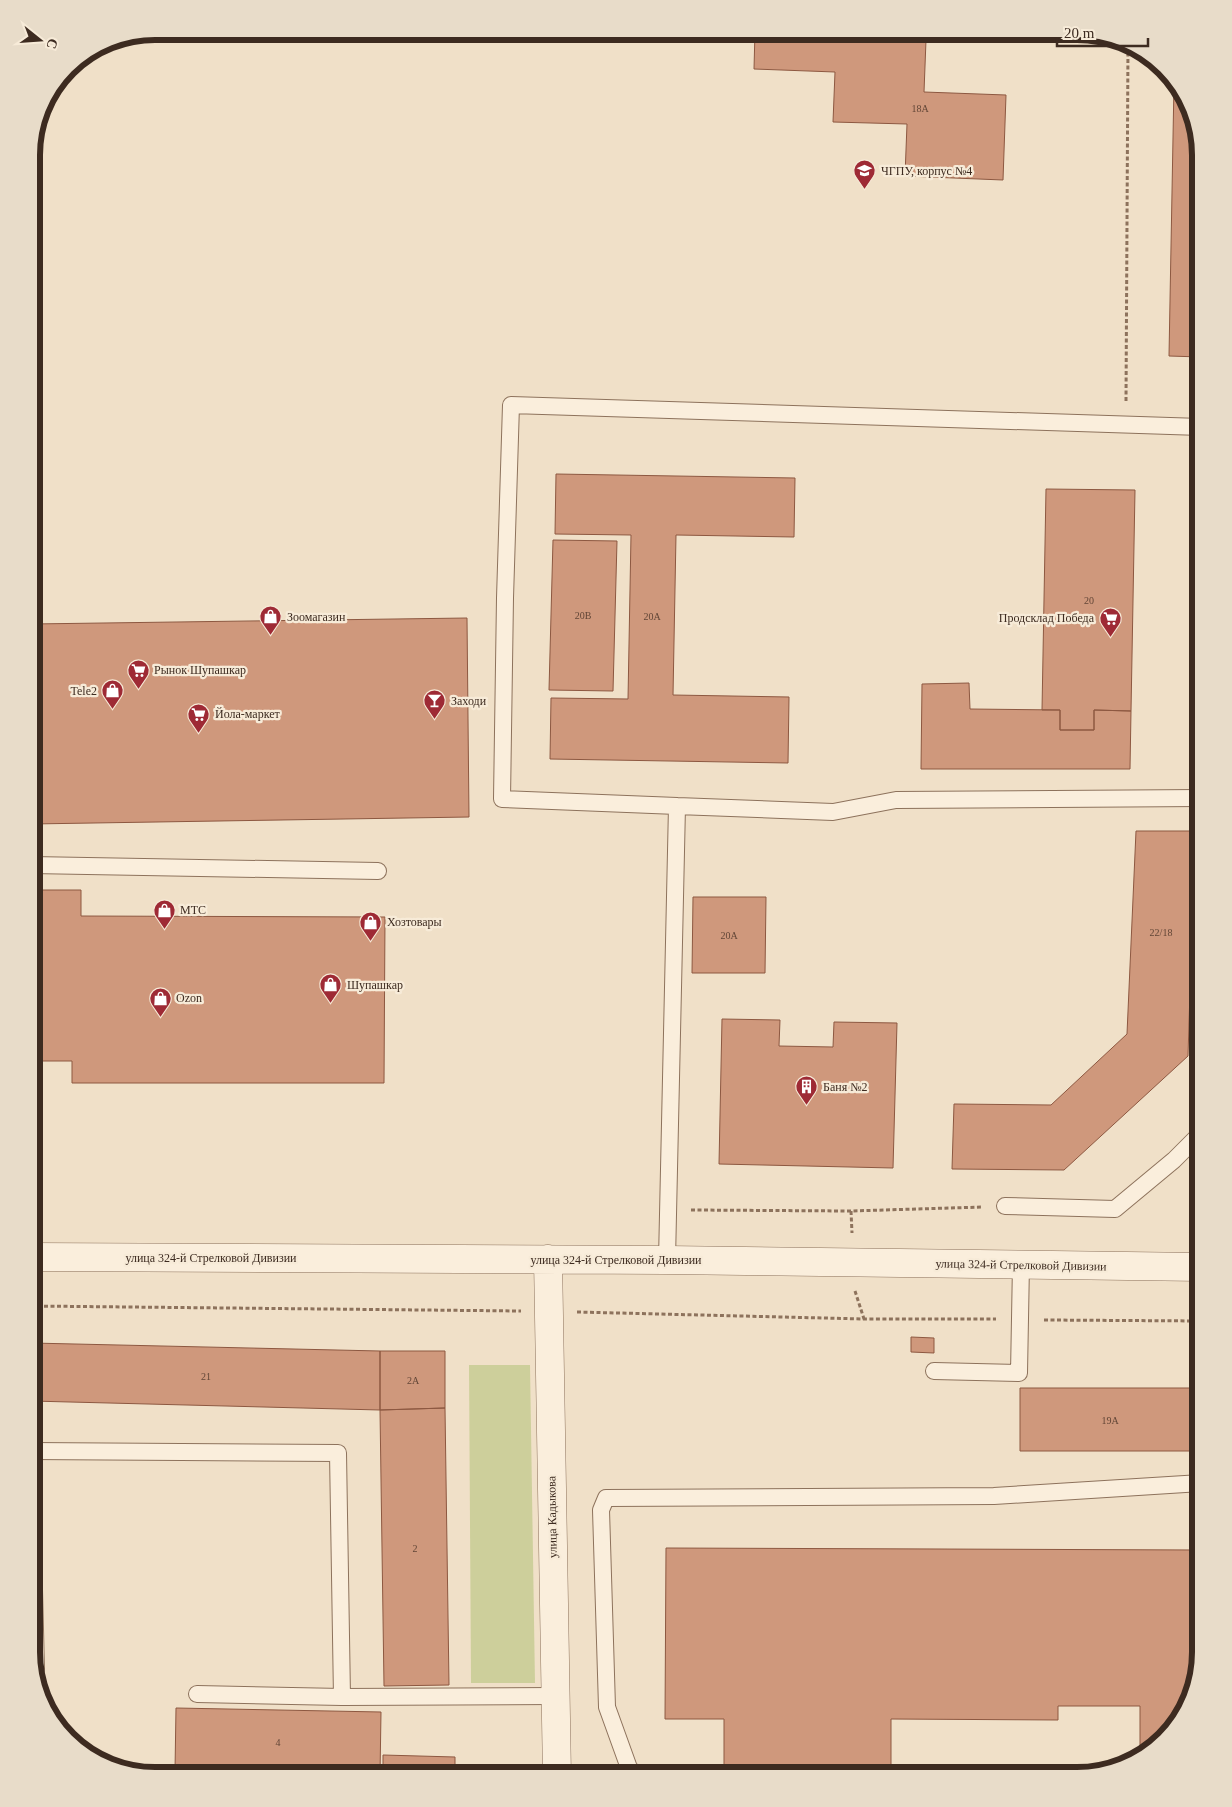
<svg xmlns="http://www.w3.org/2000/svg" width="1232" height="1807" font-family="'Times New Roman',serif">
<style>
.green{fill:#cdcf9b}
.building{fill:#cf987c;stroke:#8d5841}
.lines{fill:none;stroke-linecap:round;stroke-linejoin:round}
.lane-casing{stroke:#8d725c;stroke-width:18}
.street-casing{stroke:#8d725c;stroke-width:29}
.path{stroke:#8d725c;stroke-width:3;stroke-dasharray:4 2.5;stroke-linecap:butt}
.lane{stroke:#faeedc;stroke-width:16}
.street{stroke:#faeedc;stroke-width:28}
.labels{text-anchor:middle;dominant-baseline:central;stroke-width:4.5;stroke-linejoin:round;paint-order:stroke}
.number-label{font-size:10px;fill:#624637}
.poi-label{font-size:12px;fill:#3d2b20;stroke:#f7ebd8;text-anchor:start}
.street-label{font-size:12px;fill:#3d2b20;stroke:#f7ebd8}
.rim{fill:none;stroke:#3d2b20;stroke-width:6}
</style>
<rect width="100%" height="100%" fill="#f0e0c8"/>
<path class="green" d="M469,1365H530L535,1683H471Z"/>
<path class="building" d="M755,31H855L854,37L926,40L924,92L1006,95L1003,180L905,176L907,124L833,122L835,72L754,69Z
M1174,83L1184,93L1201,155V357L1169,356Z
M556,474L795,478L794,537L676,535L673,695L789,697L788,763L550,759L551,698L628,699L631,535L555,534Z
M1046,489L1135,490L1131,711L1094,710V730H1060V710H1042Z
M553,540L617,541L613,691L549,690Z
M467,618L469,817L31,824V624Z
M969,683L970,709L1060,710V730H1094V710L1131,711L1130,769H921L922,684Z
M1136,831H1195L1188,1056L1064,1170L952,1169L954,1104L1051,1105L1127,1034Z
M31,890H81V916L385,917L384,1083H72V1061H31Z
M693,897H766L765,973H692Z
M722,1019L780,1020L779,1046L833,1047L834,1022L897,1023L893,1168L719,1164Z
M911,1337L934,1338V1353L911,1352Z
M31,1343L380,1351V1410L31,1401Z
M380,1351H445V1408L380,1410Z
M1020,1388H1201V1451H1020Z
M445,1408L449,1685L384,1686L380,1410Z
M666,1548L1199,1550L1198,1662L1184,1714L1140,1758V1706H1058V1720L891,1719V1776H724V1719H665Z
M176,1708L381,1712L380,1775L175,1771Z
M383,1755L455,1757V1776H383Z"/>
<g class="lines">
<defs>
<path id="lane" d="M677,806L833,812L896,800L1201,798
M31,865L378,871
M1005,1206L1115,1209L1174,1160L1201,1133
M667,1260L677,806L502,799L505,598L511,405L1201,427
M934,1371L1019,1373L1021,1264
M31,1451L338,1453L342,1697
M31,1471L36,1669
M197,1694L342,1697L555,1696
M637,1776L629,1768L607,1707L601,1510L606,1498L994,1496L1201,1483"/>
<path id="street" d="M31,1257L667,1260L1201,1267
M548,1259L557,1776"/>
</defs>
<use href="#lane" class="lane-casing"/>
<use href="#street" class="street-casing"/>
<path class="path" d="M1126,401L1128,45
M691,1210L851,1211L983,1207
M851,1211L852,1233
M855,1291L864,1319
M31,1306L521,1311
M577,1312L864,1319H996
M1044,1320L1201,1321"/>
<use href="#lane" class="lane"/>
<use href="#street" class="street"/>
</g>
<defs>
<symbol id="university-pin" viewBox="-11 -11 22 30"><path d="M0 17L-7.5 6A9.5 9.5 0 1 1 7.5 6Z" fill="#9e2a35" stroke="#f7ebd8"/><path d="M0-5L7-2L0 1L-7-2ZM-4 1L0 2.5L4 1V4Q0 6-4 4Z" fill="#fff"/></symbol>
<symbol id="shop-pin" viewBox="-11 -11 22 30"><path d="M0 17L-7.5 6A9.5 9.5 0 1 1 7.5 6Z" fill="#9e2a35" stroke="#f7ebd8"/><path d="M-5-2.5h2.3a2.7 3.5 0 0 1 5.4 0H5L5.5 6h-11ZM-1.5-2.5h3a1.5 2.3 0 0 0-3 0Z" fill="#fff"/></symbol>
<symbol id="supermarket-pin" viewBox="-11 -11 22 30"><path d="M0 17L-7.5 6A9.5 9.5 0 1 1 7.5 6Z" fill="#9e2a35" stroke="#f7ebd8"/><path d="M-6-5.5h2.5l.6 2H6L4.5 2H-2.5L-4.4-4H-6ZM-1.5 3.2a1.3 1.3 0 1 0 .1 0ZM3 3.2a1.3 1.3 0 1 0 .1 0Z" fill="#fff"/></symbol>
<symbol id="bar-pin" viewBox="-11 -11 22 30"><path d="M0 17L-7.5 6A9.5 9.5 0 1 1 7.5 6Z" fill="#9e2a35" stroke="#f7ebd8"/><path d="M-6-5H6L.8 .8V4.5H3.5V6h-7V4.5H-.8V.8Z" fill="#fff"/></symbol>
<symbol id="building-pin" viewBox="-11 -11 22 30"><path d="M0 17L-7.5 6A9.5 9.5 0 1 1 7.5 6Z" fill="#9e2a35" stroke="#f7ebd8"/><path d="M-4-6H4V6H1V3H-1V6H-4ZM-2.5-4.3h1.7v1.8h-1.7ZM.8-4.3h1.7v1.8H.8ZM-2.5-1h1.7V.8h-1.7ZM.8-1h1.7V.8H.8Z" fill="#fff"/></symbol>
</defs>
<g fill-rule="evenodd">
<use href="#university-pin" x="852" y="158" width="25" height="34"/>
<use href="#shop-pin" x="258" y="604" width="25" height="34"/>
<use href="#supermarket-pin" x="1098" y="606" width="25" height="34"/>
<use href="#supermarket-pin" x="126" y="658" width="25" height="34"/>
<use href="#shop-pin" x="100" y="678" width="25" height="34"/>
<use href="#bar-pin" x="422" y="688" width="25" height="34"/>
<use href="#supermarket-pin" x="186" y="702" width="25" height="34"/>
<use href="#shop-pin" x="152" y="898" width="25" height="34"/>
<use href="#shop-pin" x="358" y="910" width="25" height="34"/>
<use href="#shop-pin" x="318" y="972" width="25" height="34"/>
<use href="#shop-pin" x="148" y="986" width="25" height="34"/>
<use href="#building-pin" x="794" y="1074" width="25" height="34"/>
</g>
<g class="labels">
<g class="number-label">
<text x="920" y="108">18А</text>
<text x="1089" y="600">20</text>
<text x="583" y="615">20В</text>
<text x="652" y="616">20А</text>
<text x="1161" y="932">22/18</text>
<text x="729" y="935">20А</text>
<text x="206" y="1376">21</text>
<text x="413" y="1380">2А</text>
<text x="1110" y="1420">19А</text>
<text x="415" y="1548">2</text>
<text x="278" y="1742">4</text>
</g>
<g class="poi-label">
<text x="881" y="171">ЧГПУ, корпус №4</text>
<text x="287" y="617">Зоомагазин</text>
<text x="1094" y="618" text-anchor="end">Продсклад Победа</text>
<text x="154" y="670">Рынок Шупашкар</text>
<text x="97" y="691" text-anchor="end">Tele2</text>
<text x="451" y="701">Заходи</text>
<text x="215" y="714">Йола-маркет</text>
<text x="180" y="910">МТС</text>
<text x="387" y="922">Хозтовары</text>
<text x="347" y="985">Шупашкар</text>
<text x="176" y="998">Ozon</text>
<text x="823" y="1087">Баня №2</text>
</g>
<g class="street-label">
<text x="211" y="1258">улица 324-й Стрелковой Дивизии</text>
<text x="616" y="1260">улица 324-й Стрелковой Дивизии</text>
<text transform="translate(1021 1265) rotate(1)">улица 324-й Стрелковой Дивизии</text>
<text transform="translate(552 1517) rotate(-91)">улица Кадыкова</text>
</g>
</g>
<path d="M0 0H1232V1807H0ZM155 40H1077A115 115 0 0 1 1192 155V1652A115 115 0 0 1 1077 1767H155A115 115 0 0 1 40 1652V155A115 115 0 0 1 155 40Z" fill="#e8dcc9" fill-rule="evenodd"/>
<path class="rim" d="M155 40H1077A115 115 0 0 1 1192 155V1652A115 115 0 0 1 1077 1767H155A115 115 0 0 1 40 1652V155A115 115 0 0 1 155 40Z"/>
<g transform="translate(40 40) rotate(107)" stroke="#f7ebd8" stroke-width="4" paint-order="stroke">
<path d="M0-4L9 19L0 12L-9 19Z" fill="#3d2b20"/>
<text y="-8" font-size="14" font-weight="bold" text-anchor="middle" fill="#3d2b20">С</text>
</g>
<path d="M1057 38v8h91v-8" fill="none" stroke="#3d2b20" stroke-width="2.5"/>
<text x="1064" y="38" font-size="15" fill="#3d2b20" stroke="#f7ebd8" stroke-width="4" paint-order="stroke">20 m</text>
</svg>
